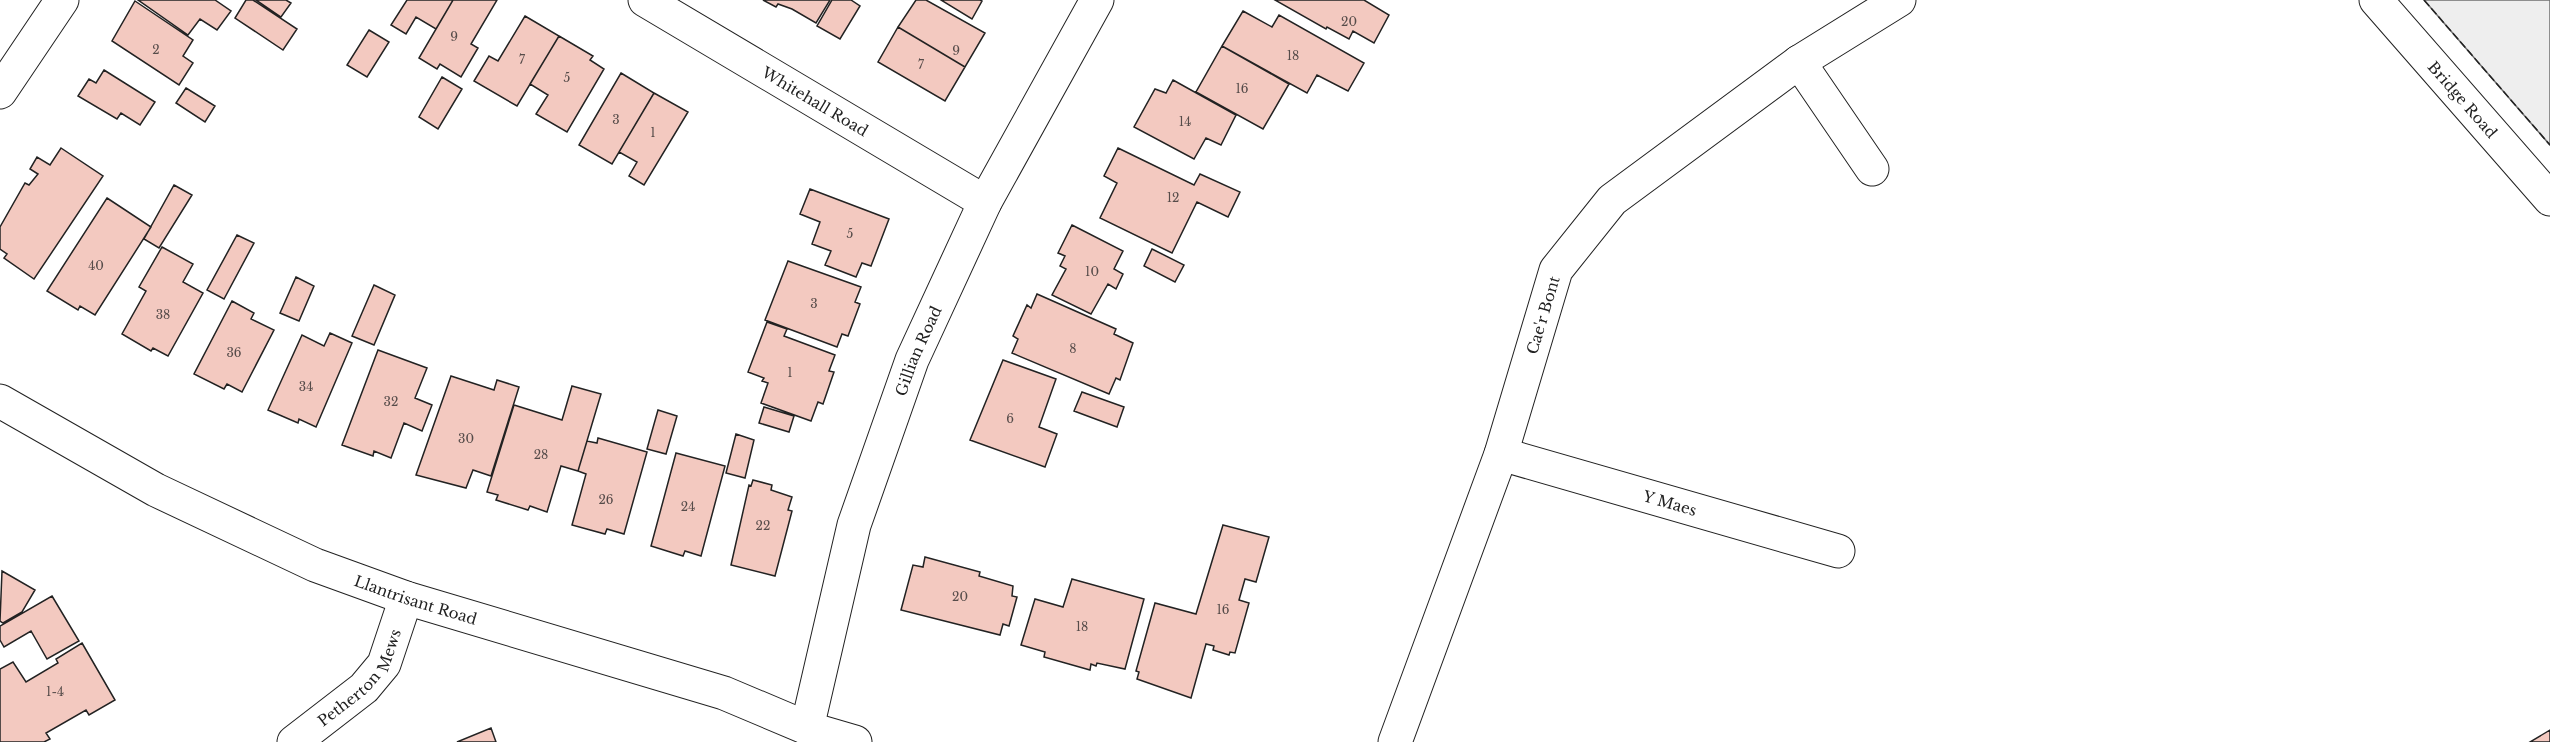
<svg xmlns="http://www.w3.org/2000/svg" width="2550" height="742" font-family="'Libre Baskerville',serif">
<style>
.green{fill:#eee;stroke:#6f6f6f;stroke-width:1.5}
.building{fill:#f3c9c0;stroke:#222;stroke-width:1.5}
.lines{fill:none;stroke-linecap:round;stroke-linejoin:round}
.minor-casing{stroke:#222;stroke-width:35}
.primary-casing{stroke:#222;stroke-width:35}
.minor{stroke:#fff;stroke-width:33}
.primary{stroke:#fff;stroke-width:33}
.fence{stroke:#222;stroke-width:1.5;stroke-dasharray:8 3;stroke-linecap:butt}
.labels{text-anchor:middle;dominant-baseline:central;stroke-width:4.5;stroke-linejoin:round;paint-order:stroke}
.number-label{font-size:12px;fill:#564c4a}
.street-label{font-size:15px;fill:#222;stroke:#fff}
</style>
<rect width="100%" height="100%" fill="#fff"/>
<path class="green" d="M2424,0H2550V145Z"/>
<path class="building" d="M138,0H215L231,11L217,30L200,19L188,35Z
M246,0H253L297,29L283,50L235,18Z
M256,0H286L291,3L281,17Z
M407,0H453L436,29L416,17L406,34L391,25Z
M453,0H497L471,44L478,48L461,77L440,64L437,69L419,58Z
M763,0H830L816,23L792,9L778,4L776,7Z
M832,0H851L860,6L840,39L817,26Z
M916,0H926L985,33L965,67L898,27Z
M941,0H980L982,1L972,19Z
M1275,0H1364L1389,15L1374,43L1353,31L1349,39L1327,27L1326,29Z
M135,1L193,40L183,56L193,63L179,85L112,41Z
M1243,11L1272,27L1279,15L1364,63L1348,91L1317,75L1307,93L1222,46Z
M525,16L559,36L517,106L474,81L489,56L498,61Z
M898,27L965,67L945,101L878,62Z
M369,30L389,42L367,77L347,65Z
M559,36L593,56L590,60L604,69L567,132L536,114L548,95L530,84Z
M1222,46L1289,84L1263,129L1196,92Z
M104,70L155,102L140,125L121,113L117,119L78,96L89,79L96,83Z
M621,73L654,93L612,164L579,145Z
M442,77L462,89L438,129L419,117Z
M1173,80L1236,115L1221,145L1206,138L1194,159L1134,127L1155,89L1166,93Z
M186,88L215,106L205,122L176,103Z
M654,93L688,112L644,185L629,176L637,162L619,152Z
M61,148L103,176L34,279L4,258L7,254L0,249V227L25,183L29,185L38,174L30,169L37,157L50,165Z
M1118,148L1194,185L1200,174L1240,192L1228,217L1197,202L1172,253L1100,218L1117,183L1104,176Z
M174,185L192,195L159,248L144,239Z
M810,189L889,219L871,266L862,263L856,277L825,265L831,251L812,244L820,222L800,214Z
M107,198L151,227L95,315L80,306L78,310L47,291Z
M1072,225L1123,251L1114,269L1123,274L1116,289L1108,284L1091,314L1052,295L1066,269L1060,266L1065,256L1058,253Z
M237,235L254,243L224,299L207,290Z
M162,247L193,264L183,282L203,293L168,356L153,348L151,351L122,334L146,291L139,287Z
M1152,249L1184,265L1175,282L1144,266Z
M788,261L861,287L855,302L860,304L848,336L842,334L837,347L765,320Z
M296,277L314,286L299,321L280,313Z
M374,285L395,295L374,345L352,336Z
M1037,294L1116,329L1114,334L1133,343L1120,380L1116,378L1109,394L1012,353L1018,339L1013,336L1027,305L1031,308Z
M232,301L254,313L251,319L274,330L242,392L227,384L224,389L194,374Z
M767,322L787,329L784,336L835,355L829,371L834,372L823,404L818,402L811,421L761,403L768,383L762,381L764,378L748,372Z
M330,333L352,343L316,427L299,419L298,423L268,410L302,335L324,346Z
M378,350L427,368L415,398L432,405L422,431L404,423L391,458L374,451L373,456L342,445Z
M1003,360L1056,379L1039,427L1057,434L1045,467L970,440Z
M451,376L494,390L497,380L519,387L491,476L473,470L466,488L416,475Z
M572,386L601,394L578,471L561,466L547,512L530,506L528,510L496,500L498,495L487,492L514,405L562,420Z
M1082,392L1124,407L1117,427L1074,411Z
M764,407L794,416L789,432L759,423Z
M658,410L677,416L666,454L647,449Z
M736,434L754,440L745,478L726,473Z
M598,438L647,452L624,534L607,529L605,534L572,525L586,474L578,471L587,441L597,443Z
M676,453L725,466L701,556L685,551L683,556L651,546Z
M753,480L772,485L771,490L792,497L788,510L792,511L775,576L731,565L749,485L751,486Z
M1223,525L1269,537L1256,582L1245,579L1239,600L1249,603L1235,653L1230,652L1229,655L1213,650L1214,646L1206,644L1191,698L1137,679L1139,672L1136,671L1155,603L1196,614Z
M925,557L980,572L979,576L1013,586L1012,596L1017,597L1009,626L1003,624L1000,635L901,610L913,565L923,567Z
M2,571L35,590L22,612L3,623L0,621Z
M1072,579L1144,599L1125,669L1097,663L1096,666L1091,664L1090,670L1044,657L1045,652L1021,645L1035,599L1063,607Z
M52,596L79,641L47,659L31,631L4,647L0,640V626Z
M82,643L115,700L89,715L86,710L46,733L50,739L44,742H0V669L13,662L26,682L58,663L56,659Z
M491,728L496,742H457Z
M2550,730V742H2530Z"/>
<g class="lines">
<defs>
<g id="minor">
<path id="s1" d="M645,0L985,202"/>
<path d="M1799,62L1872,169"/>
<path d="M0,92L62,0"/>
<path id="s2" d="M1501,454L1838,551"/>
<path id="s3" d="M807,728L854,525L912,360L985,202L1097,0"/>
<path id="s4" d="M294,742L364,688L384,664L406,598"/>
<path id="s5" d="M1395,742L1501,454L1556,270L1612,200L1799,62L1899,0"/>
</g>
<g id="primary">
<path id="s6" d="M2376,0L2550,199"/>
<path id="s7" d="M0,401L156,490L315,565L406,598L724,693L807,728L855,742"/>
</g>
</defs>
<use href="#minor" class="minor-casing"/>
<use href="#primary" class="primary-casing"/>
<use href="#minor" class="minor"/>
<use href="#primary" class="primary"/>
<path class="fence" d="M2424,0L2550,145"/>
</g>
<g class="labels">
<g class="number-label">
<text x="1349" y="21">20</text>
<text x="454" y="36">9</text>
<text x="156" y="49">2</text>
<text x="956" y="50">9</text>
<text x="1293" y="55">18</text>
<text x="522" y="59">7</text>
<text x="921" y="64">7</text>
<text x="567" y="77">5</text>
<text x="1242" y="88">16</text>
<text x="616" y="119">3</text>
<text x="1185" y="121">14</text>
<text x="653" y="132">1</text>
<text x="1173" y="197">12</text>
<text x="850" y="233">5</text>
<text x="96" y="265">40</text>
<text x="1092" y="271">10</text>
<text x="814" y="303">3</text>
<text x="163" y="314">38</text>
<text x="1073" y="348">8</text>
<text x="234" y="352">36</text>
<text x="790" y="372">1</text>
<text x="306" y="386">34</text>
<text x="391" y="401">32</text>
<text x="1010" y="418">6</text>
<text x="466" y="438">30</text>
<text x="541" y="454">28</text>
<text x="606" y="499">26</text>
<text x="688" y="506">24</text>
<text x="763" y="525">22</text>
<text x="960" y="596">20</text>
<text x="1223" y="609">16</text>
<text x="1082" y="626">18</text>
<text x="55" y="691">1-4</text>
</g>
<g class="street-label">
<text stroke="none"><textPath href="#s6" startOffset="132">Bridge Road</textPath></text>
<text stroke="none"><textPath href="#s1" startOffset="198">Whitehall Road</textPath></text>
<text stroke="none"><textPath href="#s5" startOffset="452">Cae'r Bont</textPath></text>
<text stroke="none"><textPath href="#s3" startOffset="394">Gillian Road</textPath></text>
<text stroke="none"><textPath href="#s2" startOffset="176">Y Maes</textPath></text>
<text stroke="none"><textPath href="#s7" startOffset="462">Llantrisant Road</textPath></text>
<text stroke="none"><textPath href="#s4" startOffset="94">Petherton Mews</textPath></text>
</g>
</g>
</svg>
